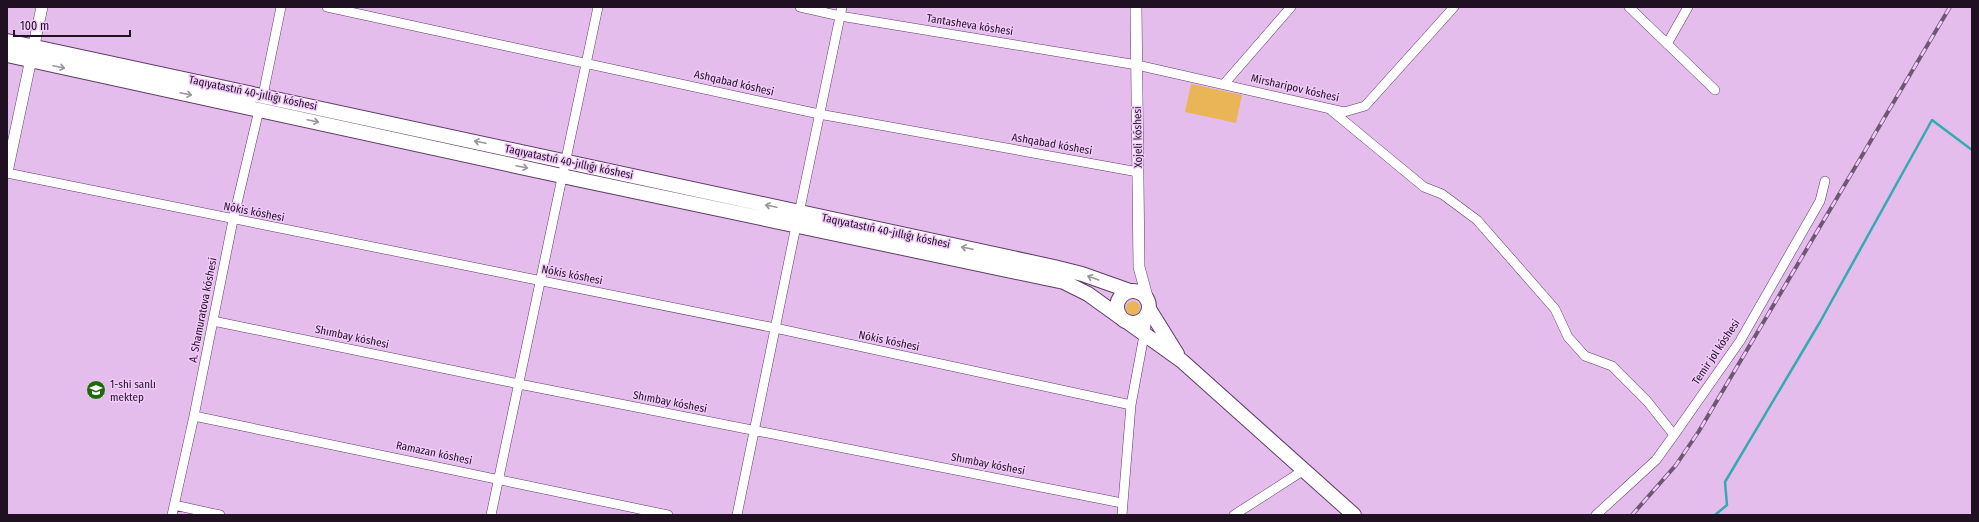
<svg xmlns="http://www.w3.org/2000/svg" width="1979" height="522" font-family="'Fira Sans Condensed',sans-serif">
<style>
.green{fill:#e9b557}
.lines{fill:none;stroke-linecap:round;stroke-linejoin:round}
.stream{stroke:#35aab1;stroke-width:2.5}
.minor-casing{stroke:#5e3c65;stroke-width:10}
.tertiary-casing{stroke:#5e3c65;stroke-width:12}
.primary-casing{stroke:#5e3c65;stroke-width:16}
.minor{stroke:#fff;stroke-width:9}
.tertiary{stroke:#fff;stroke-width:11}
.primary{stroke:#fff;stroke-width:14}
.rail-casing{stroke:#6f5774;stroke-width:4}
.rail{stroke:#f1cafa;stroke-width:2.5;stroke-dasharray:8;stroke-linecap:butt}
.oneway{stroke:#9a949c}
.labels{text-anchor:middle;dominant-baseline:central;stroke-width:3;stroke-linejoin:round;paint-order:stroke}
.street-label{font-size:11px;fill:#1f1122;stroke:#f1cafa}
.poi-label{font-size:11px;fill:#1f1122;stroke:#f1cafa;text-anchor:start}
</style>
<rect width="100%" height="100%" fill="#e4bded"/>
<path class="green" d="M1191,84L1242,95L1236,123L1185,112Z
M1126 308a7 7 0 1 1 14 0a7 7 0 1 1-14 0Z"/>
<g class="lines">
<path class="stream" d="M1715,515L1727,505L1725,482L1820,322L1932,120L1972,150"/>
<defs>
<path id="minor" d="M327,7L819,114L1138,172
M800,7L840,16L1137,65L1344,112L1365,106L1454,7
M1629,7L1715,90
M1667,44L1688,7
M1224,84L1291,7
M263,95L281,7
M1332,111L1424,187L1442,194L1477,220L1555,309L1568,337L1585,356L1612,366L1647,401L1674,435
M7,173L775,328L1131,405
M799,213L842,7
M213,321L519,384L1122,503
M194,416L668,515
M174,505L220,515
M172,515L194,416L233,220L259,110
M491,515L598,7
M737,515L796,226
M1122,515L1131,405L1148,314
M1234,515L1304,470
M1596,515L1656,460L1674,435L1740,341L1820,201L1825,181"/>
<path id="tertiary" d="M1136,7L1139,267L1148,300
M7,172L42,7"/>
<path id="primary" d="M7,41L1054,267L1082,274L1130,291
M7,55L562,176L1064,282L1088,294L1120,317
M1117 307a16 16 0 1 1 32 0a16 16 0 1 1-32 0Z
M1149,309L1177,354
M1129,323L1182,361L1354,515"/>
</defs>
<use href="#minor" class="minor-casing"/>
<use href="#tertiary" class="tertiary-casing"/>
<use href="#primary" class="primary-casing"/>
<use href="#minor" class="minor"/>
<use href="#tertiary" class="tertiary"/>
<use href="#primary" class="primary"/>
<defs>
<path id="rail" d="M1632,515L1676,465L1699,431L1950,7"/>
</defs>
<use href="#rail" class="rail-casing"/>
<use href="#rail" class="rail"/>
</g>
<defs><path id="oneway-shaft" d="M-6 0H5M1.5-3L5.5 0L1.5 3" fill="none" stroke-width="1.6" stroke-linecap="round" stroke-linejoin="round"/></defs>
<g class="oneway">
<use href="#oneway-shaft" transform="translate(59 67) rotate(12)"/>
<use href="#oneway-shaft" transform="translate(186 94) rotate(12)"/>
<use href="#oneway-shaft" transform="translate(313 121) rotate(12)"/>
<use href="#oneway-shaft" transform="translate(480 142) rotate(-168)"/>
<use href="#oneway-shaft" transform="translate(522 167) rotate(12)"/>
<use href="#oneway-shaft" transform="translate(771 206) rotate(-168)"/>
<use href="#oneway-shaft" transform="translate(967 248) rotate(-168)"/>
<use href="#oneway-shaft" transform="translate(1093 278) rotate(-160)"/>
</g>
<defs>
<symbol id="school-disc" viewBox="-11 -11 22 22"><circle r="9.5" fill="#1f6a08" stroke="#f1cafa"/><path d="M0-5L7-2L0 1L-7-2ZM-4 1L0 2.5L4 1V4Q0 6-4 4Z" fill="#fff"/></symbol>
</defs>
<g fill-rule="evenodd">
<use href="#school-disc" x="85" y="379" width="22" height="22"/>
</g>
<g class="labels">
<g class="street-label">
<text transform="translate(970 25) rotate(9)">Tantasheva kóshesi</text>
<text transform="translate(734 83) rotate(13)">Ashqabad kóshesi</text>
<text transform="translate(1295 88) rotate(13)">Mirsharipov kóshesi</text>
<text transform="translate(253 93) rotate(12)">Taqıyatastıń 40-jıllıǵı kóshesi</text>
<text transform="translate(1138 137) rotate(-91)">Xojeli kóshesi</text>
<text transform="translate(1052 144) rotate(10)">Ashqabad kóshesi</text>
<text transform="translate(569 162) rotate(12)">Taqıyatastıń 40-jıllıǵı kóshesi</text>
<text transform="translate(254 212) rotate(11)">Nókis kóshesi</text>
<text transform="translate(886 231) rotate(12)">Taqıyatastıń 40-jıllıǵı kóshesi</text>
<text transform="translate(572 275) rotate(11)">Nókis kóshesi</text>
<text transform="translate(203 310) rotate(-79)">A. Shamuratova kóshesi</text>
<text transform="translate(352 337) rotate(12)">Shımbay kóshesi</text>
<text transform="translate(889 341) rotate(12)">Nókis kóshesi</text>
<text transform="translate(1716 352) rotate(-56)">Temir jol kóshesi</text>
<text transform="translate(670 402) rotate(11)">Shımbay kóshesi</text>
<text transform="translate(434 453) rotate(12)">Ramazan kóshesi</text>
<text transform="translate(988 464) rotate(11)">Shımbay kóshesi</text>
</g>
<g class="poi-label">
<text x="110" y="384">1-shi sanlı<tspan x="110" dy="13">mektep</tspan></text>
</g>
</g>
<rect width="1979" height="522" fill="none" stroke="#1f1122" stroke-width="16"/>
<path d="M14 30v6h116v-6" fill="none" stroke="#1f1122" stroke-width="2"/>
<text x="20" y="30" font-size="12" fill="#1f1122" stroke="#f1cafa" stroke-width="3" paint-order="stroke">100 m</text>
</svg>
